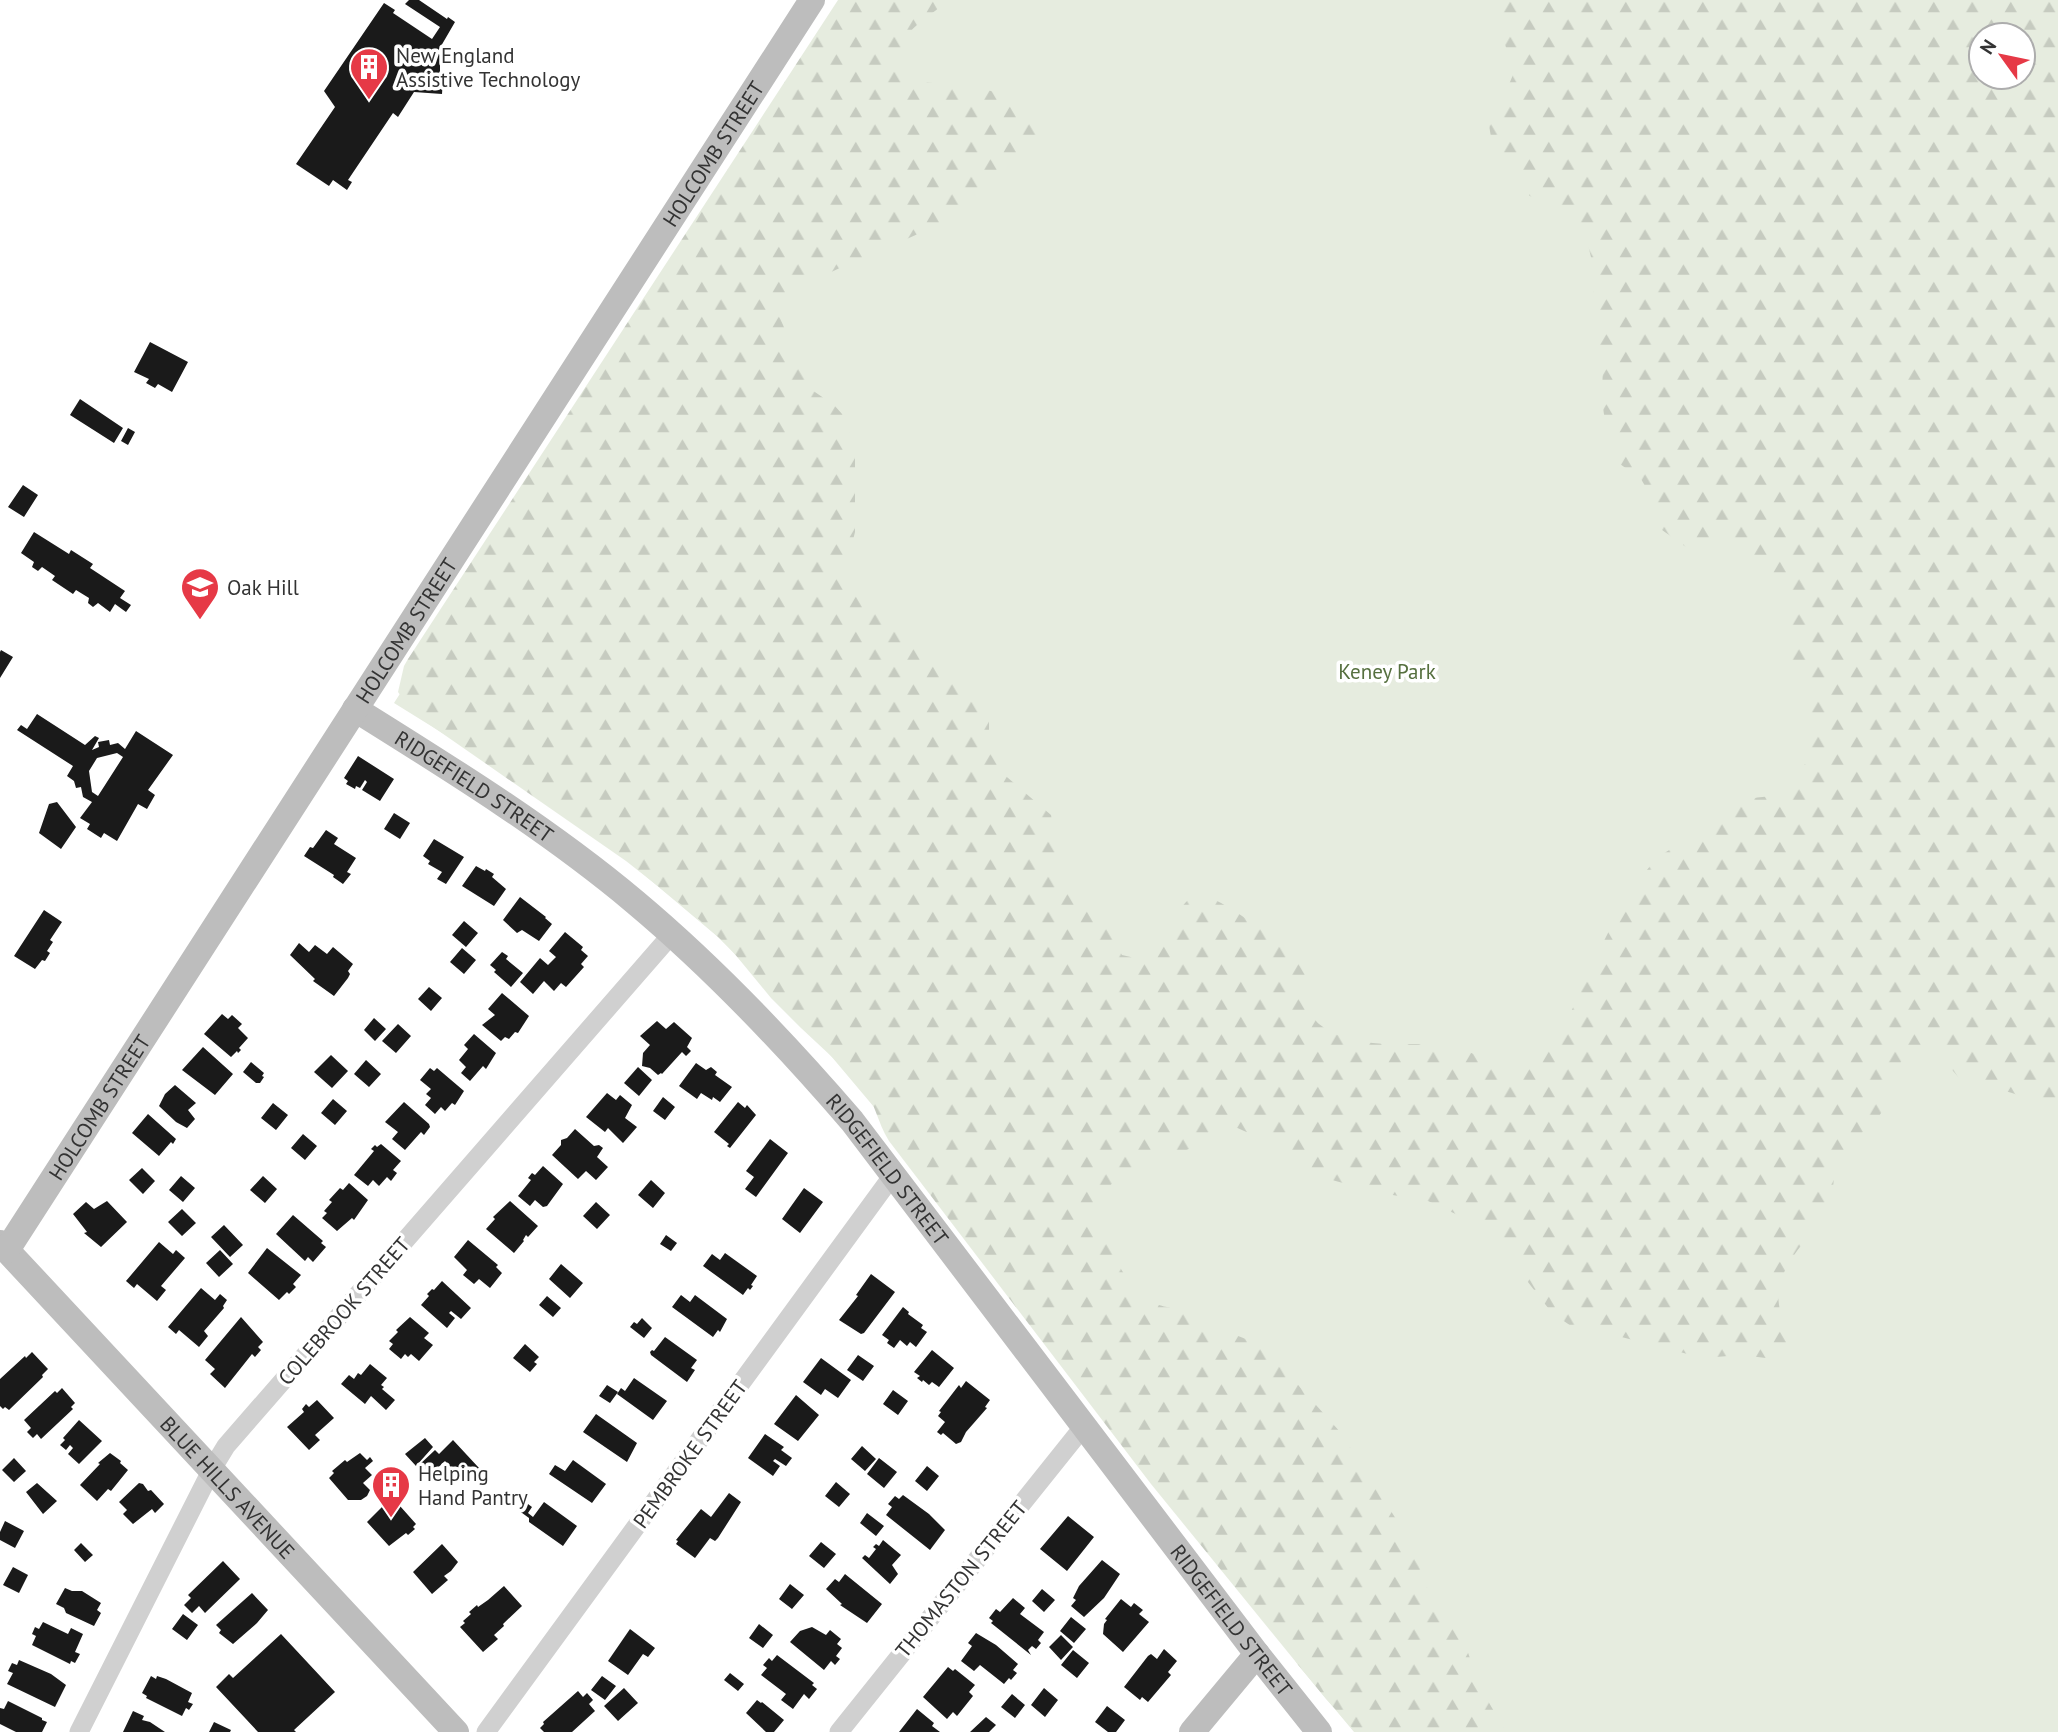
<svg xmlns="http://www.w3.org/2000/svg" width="2058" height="1732" font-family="'PT Sans',sans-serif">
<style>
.green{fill:#e6ecdf;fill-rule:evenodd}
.forest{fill:url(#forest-firs);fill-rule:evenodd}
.building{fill:#1a1a1a;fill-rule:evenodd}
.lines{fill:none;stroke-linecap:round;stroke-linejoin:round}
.street{stroke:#d0d0d0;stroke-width:19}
.secondary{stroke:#bdbdbd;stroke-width:26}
.labels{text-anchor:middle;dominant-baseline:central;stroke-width:7;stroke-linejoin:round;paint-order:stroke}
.poi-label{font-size:21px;fill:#333;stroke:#fff;text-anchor:start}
.street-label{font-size:21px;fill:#333;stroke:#fff}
.park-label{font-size:21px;fill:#56703f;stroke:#fff}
</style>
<defs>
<pattern id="forest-firs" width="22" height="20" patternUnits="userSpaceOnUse" patternTransform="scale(1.75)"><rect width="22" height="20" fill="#e6ecdf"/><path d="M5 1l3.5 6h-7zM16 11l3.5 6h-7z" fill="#c6cbc0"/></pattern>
</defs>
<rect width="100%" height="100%" fill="#fff"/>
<path class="green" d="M846,0H2058V1732H1354L1298,1665L1277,1633L895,1132L810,1031L718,937L617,852L510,775L394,703ZM1981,35H2023V77H1981Z"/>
<path class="forest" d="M838,0H948C934,14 914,23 904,40C900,47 900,54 901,61C907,88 945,82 966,86C986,89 1011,95 1029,105C1036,109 1041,119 1045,126C1029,158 974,207 941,223C917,235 892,245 868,256C837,269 804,282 781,307V320L809,388L834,405L843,415L855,449V532L848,560L849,573L854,585L886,608L929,663L983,705L989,719V733L1001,772L1051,815L1054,833L1062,851L1060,878L1077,890L1096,911L1122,955L1135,958C1147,950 1158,940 1167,929C1174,920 1180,907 1188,900C1191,897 1196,896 1199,895C1218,894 1294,951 1303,967C1314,984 1303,1010 1319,1024C1355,1053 1406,1040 1449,1046C1482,1051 1491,1075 1530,1059C1563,1044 1580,990 1595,959C1611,927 1628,891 1651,865C1667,847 1688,842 1707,829C1718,820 1726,807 1740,802C1766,791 1777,806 1797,776C1800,771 1805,765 1807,760C1809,755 1808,699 1807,694C1803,684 1795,677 1792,667C1789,654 1786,638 1786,625C1786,615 1788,604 1785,595C1778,573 1744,545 1721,543C1713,542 1701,549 1693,552L1662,530L1648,491L1641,479L1620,464L1605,421L1602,401L1603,359L1592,316L1595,273L1588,245L1549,205L1530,196L1518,186L1513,179L1508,159L1491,137L1489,125L1491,118L1505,94L1515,70L1498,27L1494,0H2058V1123C2045,1110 2022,1094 2004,1091C1989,1088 1977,1089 1963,1081C1950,1072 1942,1048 1924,1048C1895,1049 1893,1088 1885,1106C1875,1128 1851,1137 1839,1157C1833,1168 1835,1190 1829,1203C1817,1233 1788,1253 1780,1284C1774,1304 1786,1327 1788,1347L1780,1355L1766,1358L1741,1355L1703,1358L1602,1332L1574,1328L1552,1313L1503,1250L1462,1217L1428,1201L1375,1192L1325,1178L1282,1148L1233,1126L1220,1127L1209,1132L1189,1149L1176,1154L1164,1156L1130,1175L1117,1179L1098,1197L1093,1210C1103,1235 1121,1278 1142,1295C1160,1311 1174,1305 1192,1313C1201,1317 1208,1323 1216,1327C1233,1335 1250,1339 1266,1349L1341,1433L1412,1544L1424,1581L1436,1606L1454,1624L1462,1636L1481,1689L1506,1732H1356L1326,1699L1151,1484L889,1141C877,1122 875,1101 861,1084L801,1028L771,998L729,947L692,913L626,861L413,713L398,692L404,666L408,659ZM1981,35H2023V77H1981Z"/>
<path class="building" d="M409,0H419L447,19L448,17L455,22L437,53L445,58L440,65V78H443L442,94L414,92L398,117L393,113L348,180L352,182L347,190L333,180L329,186L296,164L335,107L324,91L384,3L395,10L393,13L432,39L440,27L405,4Z
M150,342L188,362L172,392L158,384L155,388L146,383L149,379L134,372Z
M80,399L123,428L114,443L70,415Z
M128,428L135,432L128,445L121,441Z
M23,485L38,495L24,517L8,507Z
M34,532L69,554L71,550L93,564L90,568L125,591L120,598L131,605L126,612L115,604L110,612L98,603L93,607L88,603L89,598L76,590L73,594L52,580L55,576L42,567L38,571L32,567L34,562L21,553Z
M1,650L13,657L0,678V652Z
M37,714L85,745L95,736L99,738L92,750L99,747L98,742L109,740L110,745L118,743L125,749L136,731L173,755L148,790L155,795L147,809L138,804L117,841L104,833L101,838L87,829L90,824L80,818L92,802L83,797L81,787L76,788L74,781L67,776L73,766L17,730L21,725L27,729ZM117,753L123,757L98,796L92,792L89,771L97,758Z
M358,756L394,779L380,801L362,790L367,782L365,780L360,788L356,786L355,789L346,784L348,781L344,778Z
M57,802L76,827L61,849L39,833L49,804Z
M394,813L410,823L400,839L384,829Z
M326,830L338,838L334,844L356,858L347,872L351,874L343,884L333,877L334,875L304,856L310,847L313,848Z
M434,839L464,857L446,884L437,879L442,872L428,864L430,861L423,856Z
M476,866L485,871L486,869L494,874L492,877L506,889L494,906L462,886Z
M520,897L546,917L545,918L552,924L539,941L522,930L517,933L503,920Z
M44,910L62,922L50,940L53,942L47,951L50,953L45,961L42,960L35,969L14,956Z
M464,921L478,933L466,947L452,935Z
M565,932L583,947L581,950L588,956L581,964L584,967L566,987L561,983L554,991L544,981L533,994L520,982L540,958L548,965L556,957L549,951Z
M299,943L309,952L315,945L327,954L333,947L353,964L348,971L350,974L348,978L334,996L313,981L315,979L290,955Z
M462,948L476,960L464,974L450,962Z
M502,952L508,956L506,959L523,973L511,987L494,972L496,970L490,965Z
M429,987L442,998L431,1011L418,999Z
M502,993L529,1016L518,1033L515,1032L509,1039L505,1037L501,1041L482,1025L495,1015L488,1009Z
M222,1014L228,1019L232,1015L242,1024L238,1028L248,1038L239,1048L241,1050L238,1053L237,1051L231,1057L204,1034Z
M374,1018L386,1029L375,1041L364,1030Z
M657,1021L666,1029L674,1022L692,1038L687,1047L691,1051L686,1056L682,1052L662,1074L661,1073L658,1075L650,1068L642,1066L643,1053L650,1045L640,1036Z
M398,1024L411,1036L396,1053L382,1041Z
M474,1034L496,1053L486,1069L483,1066L470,1081L461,1073L466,1067L459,1060L468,1049L464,1045Z
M203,1047L233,1074L215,1095L182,1070Z
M331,1055L348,1071L332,1088L314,1072Z
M366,1060L381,1074L369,1087L354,1074Z
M251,1062L264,1073L262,1076L264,1077L260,1083H256L243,1072Z
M696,1063L706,1070L711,1067L717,1072L715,1075L732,1087L720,1102L713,1097L712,1100L701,1093L697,1099L679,1086Z
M638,1067L652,1080L639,1096L624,1083Z
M430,1068L434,1071L437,1068L464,1091L455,1105L452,1103L445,1111L441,1107L435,1114L425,1105L431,1098L426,1094L431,1089L420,1080Z
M175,1085L196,1103L188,1110L195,1119L187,1128L176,1122L159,1106L165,1094Z
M607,1093L616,1100L620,1095L632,1105L625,1118L637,1127L623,1143L608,1128L605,1132L586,1117Z
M663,1097L675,1107L665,1120L653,1111Z
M333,1099L347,1111L335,1125L321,1113Z
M404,1102L429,1124L430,1127L424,1135L421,1132L405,1150L392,1139L398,1132L385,1122Z
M738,1102L745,1108L747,1105L756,1115L730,1148L727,1146L729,1144L714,1132Z
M273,1103L288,1115L276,1130L261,1118Z
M148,1114L176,1139L173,1144L171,1142L159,1156L132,1133Z
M575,1129L594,1146L599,1145L603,1148L597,1157L608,1167L596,1180L586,1171L578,1179L552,1155L561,1145V1140L567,1138Z
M303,1134L317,1146L305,1160L291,1148Z
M770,1139L788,1153L756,1197L745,1189L754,1177L746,1171Z
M381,1144L401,1161L393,1170L397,1173L391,1181L387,1177L379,1186L373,1180L368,1186L354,1175L374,1151L371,1149L375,1145L377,1147Z
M543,1166L563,1184L547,1206L543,1207L535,1200L530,1206L518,1196L531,1180L528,1178L532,1173L535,1175Z
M142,1168L155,1181L143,1194L129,1180Z
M181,1176L195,1188L183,1202L169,1190Z
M263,1176L277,1189L265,1203L250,1190Z
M651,1180L665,1193L653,1208L638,1195Z
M349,1183L368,1200L354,1220L352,1218L337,1231L322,1218L327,1213L324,1211L332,1202L329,1200L340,1188L343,1190Z
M804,1188L823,1202L800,1233L782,1219Z
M107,1201L127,1222L101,1247L84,1233L87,1232L73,1214L86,1202L94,1209Z
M510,1201L538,1226L528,1237L526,1235L523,1240L524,1241L514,1253L486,1229L495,1219L493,1217Z
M596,1202L610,1215L597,1229L583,1216Z
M182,1209L196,1223L182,1236L168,1222Z
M293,1215L323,1241L321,1243L326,1247L313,1262L308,1257L305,1261L276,1234Z
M224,1225L243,1245L230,1257L211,1237Z
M666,1235L677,1243L671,1251L660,1244Z
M468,1240L498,1265L496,1267L502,1273L490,1288L479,1279L474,1284L463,1275L467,1270L454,1257Z
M159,1242L173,1254L176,1250L185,1258L161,1286L166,1290L157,1301L137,1284L134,1288L126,1281Z
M267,1248L301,1275L293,1284L296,1287L289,1294L287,1292L279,1300L248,1273Z
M220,1250L233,1264L219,1277L206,1263Z
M725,1253L757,1276L751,1285L753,1286L750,1290L748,1288L743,1295L703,1266L712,1254L720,1260Z
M561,1264L583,1283L570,1298L549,1279Z
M871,1274L895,1292L864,1333L861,1334L839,1320L858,1296L856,1295Z
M442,1281L471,1308L461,1319L451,1311L449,1313L455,1318L447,1328L421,1305L429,1296L427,1294L432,1289L434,1290Z
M201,1288L215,1300L220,1294L227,1300L223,1306L224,1308L204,1331L208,1336L199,1347L179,1330L176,1334L168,1327Z
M681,1295L690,1302L695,1295L727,1319L720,1332L718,1330L713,1337L672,1307Z
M547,1296L561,1308L553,1317L539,1305Z
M903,1307L909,1312L908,1314L923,1325L921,1328L927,1332L916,1347L910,1342L907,1346L900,1340L894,1348L887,1343L889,1340L882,1335Z
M241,1317L263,1342L258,1347L261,1350L255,1357L252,1354L225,1388L210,1374L215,1369L205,1360Z
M410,1317L429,1333L424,1338L433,1345L419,1361L411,1354L408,1357L405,1354L401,1359L389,1349L393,1344L389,1341L398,1332L396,1330Z
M642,1318L652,1328L644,1338L630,1327L634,1322L637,1324Z
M665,1337L697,1360L691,1368L695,1370L687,1382L651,1355L650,1352L652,1350L654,1351Z
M525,1344L539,1357L534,1362L537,1364L530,1372L513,1358Z
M932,1350L954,1368L939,1387L932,1382L929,1385L923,1380L922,1382L917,1378L920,1376L914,1372Z
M32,1352L48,1369L42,1375L43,1377L9,1410L5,1407L3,1409L0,1406V1379L25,1356L26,1358Z
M858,1355L874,1366L863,1381L847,1370Z
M821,1358L851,1380L838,1398L825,1389L821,1395L803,1382Z
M370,1364L387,1378L381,1385L384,1387L382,1389L395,1400L386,1410L371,1396L365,1404L341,1384L349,1375L354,1379L358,1373L361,1375Z
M634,1378L667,1401L653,1420L617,1394L621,1388L625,1391Z
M966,1381L990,1400L985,1407L987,1408L966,1432L961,1442L956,1444L943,1433L941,1435L937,1432L945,1422L938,1416L941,1412L939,1411L959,1385L961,1388Z
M607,1385L618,1392L610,1403L599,1396Z
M62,1388L75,1403L71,1407L73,1409L41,1439L37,1434L33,1438L27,1432L31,1428L24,1420L55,1391L57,1393Z
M893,1390L908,1401L898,1415L883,1404Z
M796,1395L819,1415L798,1441L774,1424Z
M317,1400L334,1418L315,1435L320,1440L309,1450L287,1427L304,1412L302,1409L306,1404L309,1407Z
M596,1414L637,1443L627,1462L583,1432Z
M79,1420L102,1441L79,1464L68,1454L73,1448L70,1445L66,1450L60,1445L65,1440L63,1438Z
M765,1434L784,1447L781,1450L792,1458L786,1466L775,1459L773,1461L780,1466L773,1476L748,1458Z
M425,1438L433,1447L416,1466L405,1454Z
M453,1440L479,1468L464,1482L445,1461L428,1477L418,1466L435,1450L439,1454Z
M862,1446L876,1459L865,1471L851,1459Z
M110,1453L121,1461L120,1463L128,1470L111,1491L108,1489L97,1501L80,1485L100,1464L98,1463Z
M360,1453L367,1460L370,1457L373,1461L365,1468L372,1475L363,1483L370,1490L367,1496L361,1500H348L329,1478L334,1473L332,1471L345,1460L347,1462Z
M14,1458L26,1471L14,1482L2,1470Z
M879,1458L897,1472L884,1488L867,1474Z
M573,1460L606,1484L592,1503L549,1474L555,1465L565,1471Z
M927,1466L939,1476L927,1491L915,1481Z
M836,1482L850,1494L839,1507L825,1496Z
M37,1483L57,1501L43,1514L26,1492Z
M139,1483L143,1484L148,1491L151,1490L164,1504L155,1513L152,1509L133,1524L123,1514L127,1510L119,1502Z
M729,1493L741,1502L718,1538L715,1541L710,1538L695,1558L676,1544L678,1541L676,1540L701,1509L711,1517Z
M903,1495L929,1514L945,1530L930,1550L886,1515L892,1507L888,1504L895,1496L899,1499Z
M392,1497L416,1524L413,1527L415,1529L408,1535L406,1533L389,1546L367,1522Z
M524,1501L532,1507L528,1513L533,1517L544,1502L577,1526L563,1546L529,1522V1518L518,1510Z
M867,1513L884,1526L876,1536L860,1523Z
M1068,1516L1094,1537L1067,1571L1040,1549Z
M5,1521L24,1531L15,1548L0,1540V1532Z
M883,1540L901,1555L892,1565L898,1574L890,1584L862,1558L865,1555L869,1558L876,1549L873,1547L876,1544L879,1546Z
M821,1542L836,1554L824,1568L809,1556Z
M81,1543L93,1555L85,1562L74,1550Z
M442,1544L458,1562L451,1571L444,1576L448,1580L432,1594L413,1572Z
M1102,1560L1120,1574L1104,1598L1084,1617L1071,1606L1076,1600L1073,1598L1079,1586Z
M223,1561L240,1579L205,1613L199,1606L192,1613L184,1605L191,1598L188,1595Z
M13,1567L28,1575L19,1593L3,1585Z
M845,1574L882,1604L867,1623L840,1605L842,1604L826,1589L835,1579L839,1582Z
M790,1584L804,1595L792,1609L779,1599Z
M504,1586L522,1606L503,1624L504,1626L494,1635L498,1639L483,1652L460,1627L465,1623L463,1621L471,1614L469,1612L477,1605L478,1607L488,1600Z
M65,1588L72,1591H82L101,1603L97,1610L101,1613L94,1626L66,1613L64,1608L56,1604Z
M1042,1589L1055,1600L1044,1612L1032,1601Z
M252,1593L268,1610L257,1623L233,1644L219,1633L221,1630L216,1625Z
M1013,1598L1025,1608L1020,1614L1044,1632L1038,1640L1041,1643L1036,1649L1032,1646L1028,1650L1031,1655L991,1623L993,1621L989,1618L996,1609L1000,1612Z
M1121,1599L1131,1607L1134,1603L1143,1610L1139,1614L1149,1622L1123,1652L1103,1634L1104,1624L1107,1620L1105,1619Z
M183,1614L198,1625L187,1640L172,1629Z
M1071,1617L1086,1629L1074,1643L1060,1631Z
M43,1622L68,1634L71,1628L83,1634L75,1652L80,1654L75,1663L71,1661L70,1664L32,1645L36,1636L32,1634L35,1627L39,1629Z
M759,1624L773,1635L763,1648L749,1638Z
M812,1627L826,1635L830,1630L841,1639L837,1644L842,1648L836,1656L840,1659L835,1665L831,1661L824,1670L790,1642L800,1631Z
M630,1629L655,1648L648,1657L643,1654L628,1675L608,1661Z
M976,1633L996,1645L1018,1664L1013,1670L1017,1673L1011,1680L1009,1678L1004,1684L980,1665L974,1671L961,1661L972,1646L968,1643Z
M281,1634L335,1692L294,1730L296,1732H258L216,1687L229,1674L233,1678Z
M1061,1635L1073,1647L1061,1660L1049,1647Z
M1164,1649L1177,1661L1168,1672L1171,1675L1148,1702L1142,1697L1140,1700L1124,1687L1148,1656L1151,1654L1157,1659Z
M1073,1650L1089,1663L1077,1678L1061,1665Z
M777,1655L814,1683L812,1685L817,1689L809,1699L804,1694L793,1709L781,1700L786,1694L761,1675L767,1668L763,1665L769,1658L772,1661Z
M19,1660L51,1674L66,1685L55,1707L7,1684L13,1673L8,1671L12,1663L17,1665Z
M948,1667L953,1671L955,1669L975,1685L969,1692L973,1696L957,1716L953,1712L947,1719L923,1697Z
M730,1673L744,1684L738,1691L724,1680Z
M151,1676L156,1679L157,1676L166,1679L192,1693L188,1702L193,1704L189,1710L186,1708L182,1716L146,1698L147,1696L142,1693Z
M602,1676L616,1686L605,1700L591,1690Z
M624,1688L638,1703L618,1721L604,1706Z
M1044,1688L1058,1700L1045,1717L1031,1705Z
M578,1691L583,1697L587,1693L593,1700L589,1704L595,1711L572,1732H544L540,1728L544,1724L543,1722Z
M1012,1694L1025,1705L1015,1718L1001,1707Z
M757,1700L761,1703L762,1702L784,1720L774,1732H766L746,1713Z
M8,1701L42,1718V1720L47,1722L42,1732H16L0,1724V1708L4,1709Z
M1107,1706L1125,1720L1116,1732H1108L1095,1722Z
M917,1709L934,1723L932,1726L940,1732H899Z
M133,1711L144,1716L142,1720L150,1722L165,1732H123Z
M986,1717L996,1725L989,1732H970Z
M214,1722L231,1730L230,1732H209Z"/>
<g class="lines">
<path class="street" d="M79,1732L212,1469L226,1446L672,934
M486,1732L893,1175
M839,1732L1084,1426"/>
<g class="secondary">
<path id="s1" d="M355,709C451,769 548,829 635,902C715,969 784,1042 852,1121L1257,1654L1319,1732"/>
<path id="s2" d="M0,1243L456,1732"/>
<path id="s3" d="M7,1250L812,0"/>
<path d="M1192,1732L1257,1654"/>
</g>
</g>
<defs>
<symbol id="building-pin" viewBox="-11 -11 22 30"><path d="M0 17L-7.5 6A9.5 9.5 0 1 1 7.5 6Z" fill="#e63946" stroke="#fff"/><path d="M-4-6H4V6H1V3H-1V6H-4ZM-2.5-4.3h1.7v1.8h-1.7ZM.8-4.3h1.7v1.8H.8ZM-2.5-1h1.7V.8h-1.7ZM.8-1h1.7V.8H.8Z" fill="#fff"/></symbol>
<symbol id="school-pin" viewBox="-11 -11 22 30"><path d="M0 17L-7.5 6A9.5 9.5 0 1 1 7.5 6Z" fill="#e63946" stroke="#fff"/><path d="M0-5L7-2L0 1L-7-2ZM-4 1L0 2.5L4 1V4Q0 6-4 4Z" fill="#fff"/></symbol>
</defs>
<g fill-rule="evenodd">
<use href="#building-pin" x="347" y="45" width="44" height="60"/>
<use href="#school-pin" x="178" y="565" width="44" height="60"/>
<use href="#building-pin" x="369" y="1463" width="44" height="60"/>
</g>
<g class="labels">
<g class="poi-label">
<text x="396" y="55">New England<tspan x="396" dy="24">Assistive Technology</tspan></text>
<text x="227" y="587">Oak Hill</text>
<text x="418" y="1473">Helping<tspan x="418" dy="24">Hand Pantry</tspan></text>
</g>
<g class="street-label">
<text stroke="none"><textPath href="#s3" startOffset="1304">HOLCOMB STREET</textPath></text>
<text stroke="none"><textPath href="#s3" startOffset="737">HOLCOMB STREET</textPath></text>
<text stroke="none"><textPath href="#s1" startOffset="142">RIDGEFIELD STREET</textPath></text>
<text stroke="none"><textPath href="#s3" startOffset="170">HOLCOMB STREET</textPath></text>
<text stroke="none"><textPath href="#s1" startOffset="709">RIDGEFIELD STREET</textPath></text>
<text transform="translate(344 1311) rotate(-49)">COLEBROOK STREET</text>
<text transform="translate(690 1454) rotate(-54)">PEMBROKE STREET</text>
<text stroke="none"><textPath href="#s2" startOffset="334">BLUE HILLS AVENUE</textPath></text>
<text transform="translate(961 1579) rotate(-51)">THOMASTON STREET</text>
<text stroke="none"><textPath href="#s1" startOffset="1276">RIDGEFIELD STREET</textPath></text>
</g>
<g class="park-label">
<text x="1387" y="671">Keney Park</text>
</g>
</g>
<g transform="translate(2002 56) rotate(303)"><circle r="33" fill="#ffffff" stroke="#adadad" stroke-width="2"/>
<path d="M0-5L12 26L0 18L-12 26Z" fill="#e63946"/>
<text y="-10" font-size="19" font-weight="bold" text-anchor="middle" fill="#333333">N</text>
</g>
</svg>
